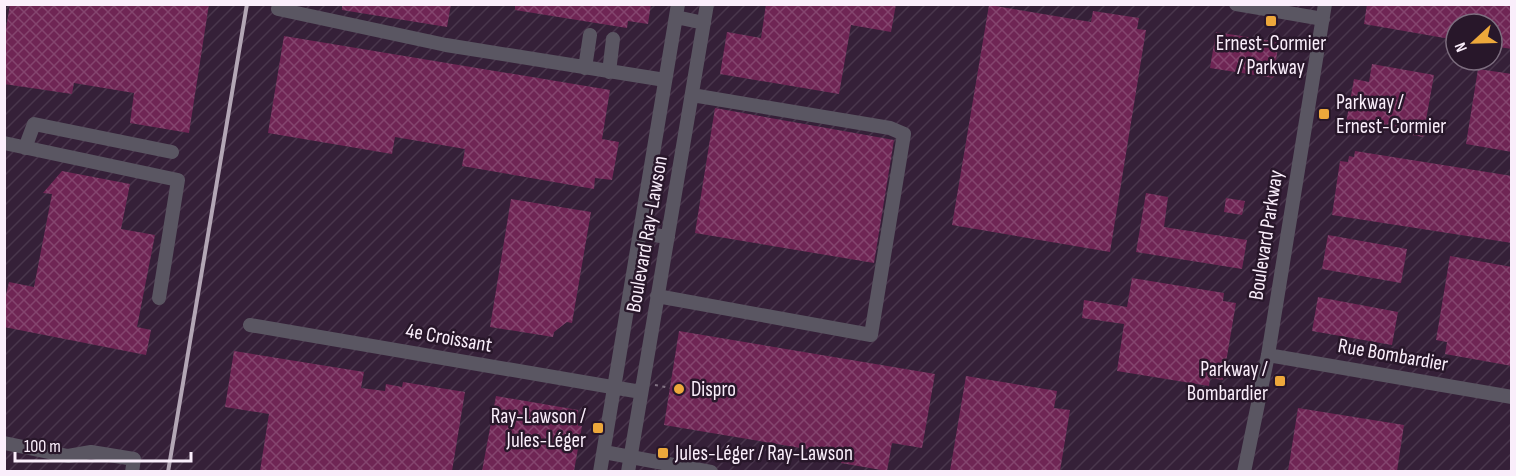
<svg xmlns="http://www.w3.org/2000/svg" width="1516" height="476" font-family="'Sofia Sans Condensed',sans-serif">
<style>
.industrial{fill:url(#industrial-furrows);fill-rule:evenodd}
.building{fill:url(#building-cross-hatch)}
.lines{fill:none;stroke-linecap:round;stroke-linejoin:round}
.path{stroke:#827383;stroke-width:2;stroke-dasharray:3 4.5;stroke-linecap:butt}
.minor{stroke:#5a5662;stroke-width:14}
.rail{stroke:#b3a6b5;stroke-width:4}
.poi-dot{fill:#eda83b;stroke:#28172a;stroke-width:2}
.labels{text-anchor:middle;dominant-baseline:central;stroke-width:5;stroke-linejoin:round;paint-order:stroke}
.poi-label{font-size:21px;fill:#faeefb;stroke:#28172a;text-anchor:start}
.street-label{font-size:21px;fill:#faeefb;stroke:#28172a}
</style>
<defs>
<pattern id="industrial-furrows" width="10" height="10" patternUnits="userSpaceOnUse" patternTransform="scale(1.5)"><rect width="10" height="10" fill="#352038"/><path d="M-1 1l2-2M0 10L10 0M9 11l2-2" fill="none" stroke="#49364c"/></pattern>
<pattern id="building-cross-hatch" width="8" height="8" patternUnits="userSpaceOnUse" patternTransform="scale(1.5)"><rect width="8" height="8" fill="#6f2554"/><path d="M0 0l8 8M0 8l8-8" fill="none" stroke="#84456e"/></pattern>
</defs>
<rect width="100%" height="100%" fill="#28172a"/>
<path class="industrial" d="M5,5H1511V471H5ZM1456,24H1492V60H1456Z"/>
<path class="building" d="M10,4H209L189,133L130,123L134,93L74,83L72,94L4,84V41Z
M342,4H451L447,27L342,10Z
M515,4H651L648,24L628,21L627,28L515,10Z
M766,4H896L891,32L851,25L839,94L720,74L727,32L761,38Z
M1367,4H1512V49L1492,46V24H1456V40L1364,24Z
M989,5L1091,22L1093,11L1139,18L1137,29L1146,30L1110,252L952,225Z
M1216,32L1279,42L1273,78L1210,68Z
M284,36L610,90L602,139L619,142L612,180L595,178L594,189L462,166L465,149L395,137L392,154L268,133Z
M1372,64L1434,75L1423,137L1346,123L1354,79L1369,82Z
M1478,69L1512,74V152L1466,144Z
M715,108L894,140L874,263L695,233Z
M1355,151L1512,176V243L1332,215L1340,161L1348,162L1349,156L1354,157Z
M62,171L130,184L121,229L155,235L137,327L151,330L146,355L4,327V303L9,282L34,287L52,194L43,193Z
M1146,193L1168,197L1164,227L1247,240L1242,269L1136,252Z
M1226,198L1245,201L1242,215L1224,212Z
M511,199L591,212L572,323L567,322L554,332L553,337L490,327Z
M1328,235L1407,249L1401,283L1322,269Z
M1450,256L1512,267V366L1445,354L1447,342L1436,340Z
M1132,278L1224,293L1223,301L1236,303L1223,380L1210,378L1209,386L1117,371L1124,324L1082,318L1084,300L1127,307Z
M1318,297L1398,312L1392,345L1312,331Z
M679,331L935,374L922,448L892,443L887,471L841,463L842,455L664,425Z
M234,351L364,372L361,388L385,391L386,384L402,387L403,382L465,392L452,471H260L269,414L225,407Z
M966,376L1057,391L1054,408L1070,410L1060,471H950Z
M496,396L578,410V426H582L574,471H482Z
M1298,408L1404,425L1397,471H1288Z"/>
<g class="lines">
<path class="path" d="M655,385L670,388"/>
<path class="minor" d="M279,4L278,9L446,45L665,80
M1236,4L1323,19
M676,17L704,23
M585,68L590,35
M609,72L613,39
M4,143L178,180L159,298
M25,148L34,124L172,152
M640,233L668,237
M657,296L871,335L904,134L890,128L692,95
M250,325L641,392
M1268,355L1512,397
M4,443L68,456L91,452L134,459L132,472
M604,452L711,472
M600,472L678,4
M628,472L707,4
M1244,472L1268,355L1325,4"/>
<path class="rail" d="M168,472L247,4"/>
</g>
<g class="poi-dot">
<rect x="1265" y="15" width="12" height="12" rx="3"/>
<rect x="1318" y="108" width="12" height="12" rx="3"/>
<rect x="1274" y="375" width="12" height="12" rx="3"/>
<circle cx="679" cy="389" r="6"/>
<rect x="592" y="422" width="12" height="12" rx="3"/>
<rect x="657" y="447" width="12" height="12" rx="3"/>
</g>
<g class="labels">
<g class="poi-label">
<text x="1271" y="43" text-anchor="middle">Ernest-Cormier<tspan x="1271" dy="24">/ Parkway</tspan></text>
<text x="1336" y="102">Parkway /<tspan x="1336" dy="24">Ernest-Cormier</tspan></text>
<text x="1268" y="369" text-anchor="end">Parkway /<tspan x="1268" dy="24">Bombardier</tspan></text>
<text x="691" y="389">Dispro</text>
<text x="586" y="416" text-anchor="end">Ray-Lawson /<tspan x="586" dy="24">Jules-Léger</tspan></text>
<text x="675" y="453">Jules-Léger / Ray-Lawson</text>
</g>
<g class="street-label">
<text transform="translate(647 234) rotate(-80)">Boulevard Ray-Lawson</text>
<text transform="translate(1266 235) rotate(-81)">Boulevard Parkway</text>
<text transform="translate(449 338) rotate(10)">4e Croissant</text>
<text transform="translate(1393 355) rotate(10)">Rue Bombardier</text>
</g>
</g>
<rect width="1516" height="476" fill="none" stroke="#faeefb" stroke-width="12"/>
<g transform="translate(1474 42) rotate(248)"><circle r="28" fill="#28172a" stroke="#7c6d7e" stroke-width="1.5"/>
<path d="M0-4.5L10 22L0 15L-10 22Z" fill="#eda83b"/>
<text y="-9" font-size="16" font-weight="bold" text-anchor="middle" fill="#faeefb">N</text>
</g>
<path d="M15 452v9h176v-9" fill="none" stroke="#faeefb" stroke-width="3"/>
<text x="24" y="452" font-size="18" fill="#faeefb" stroke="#28172a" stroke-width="4.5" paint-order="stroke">100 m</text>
</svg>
